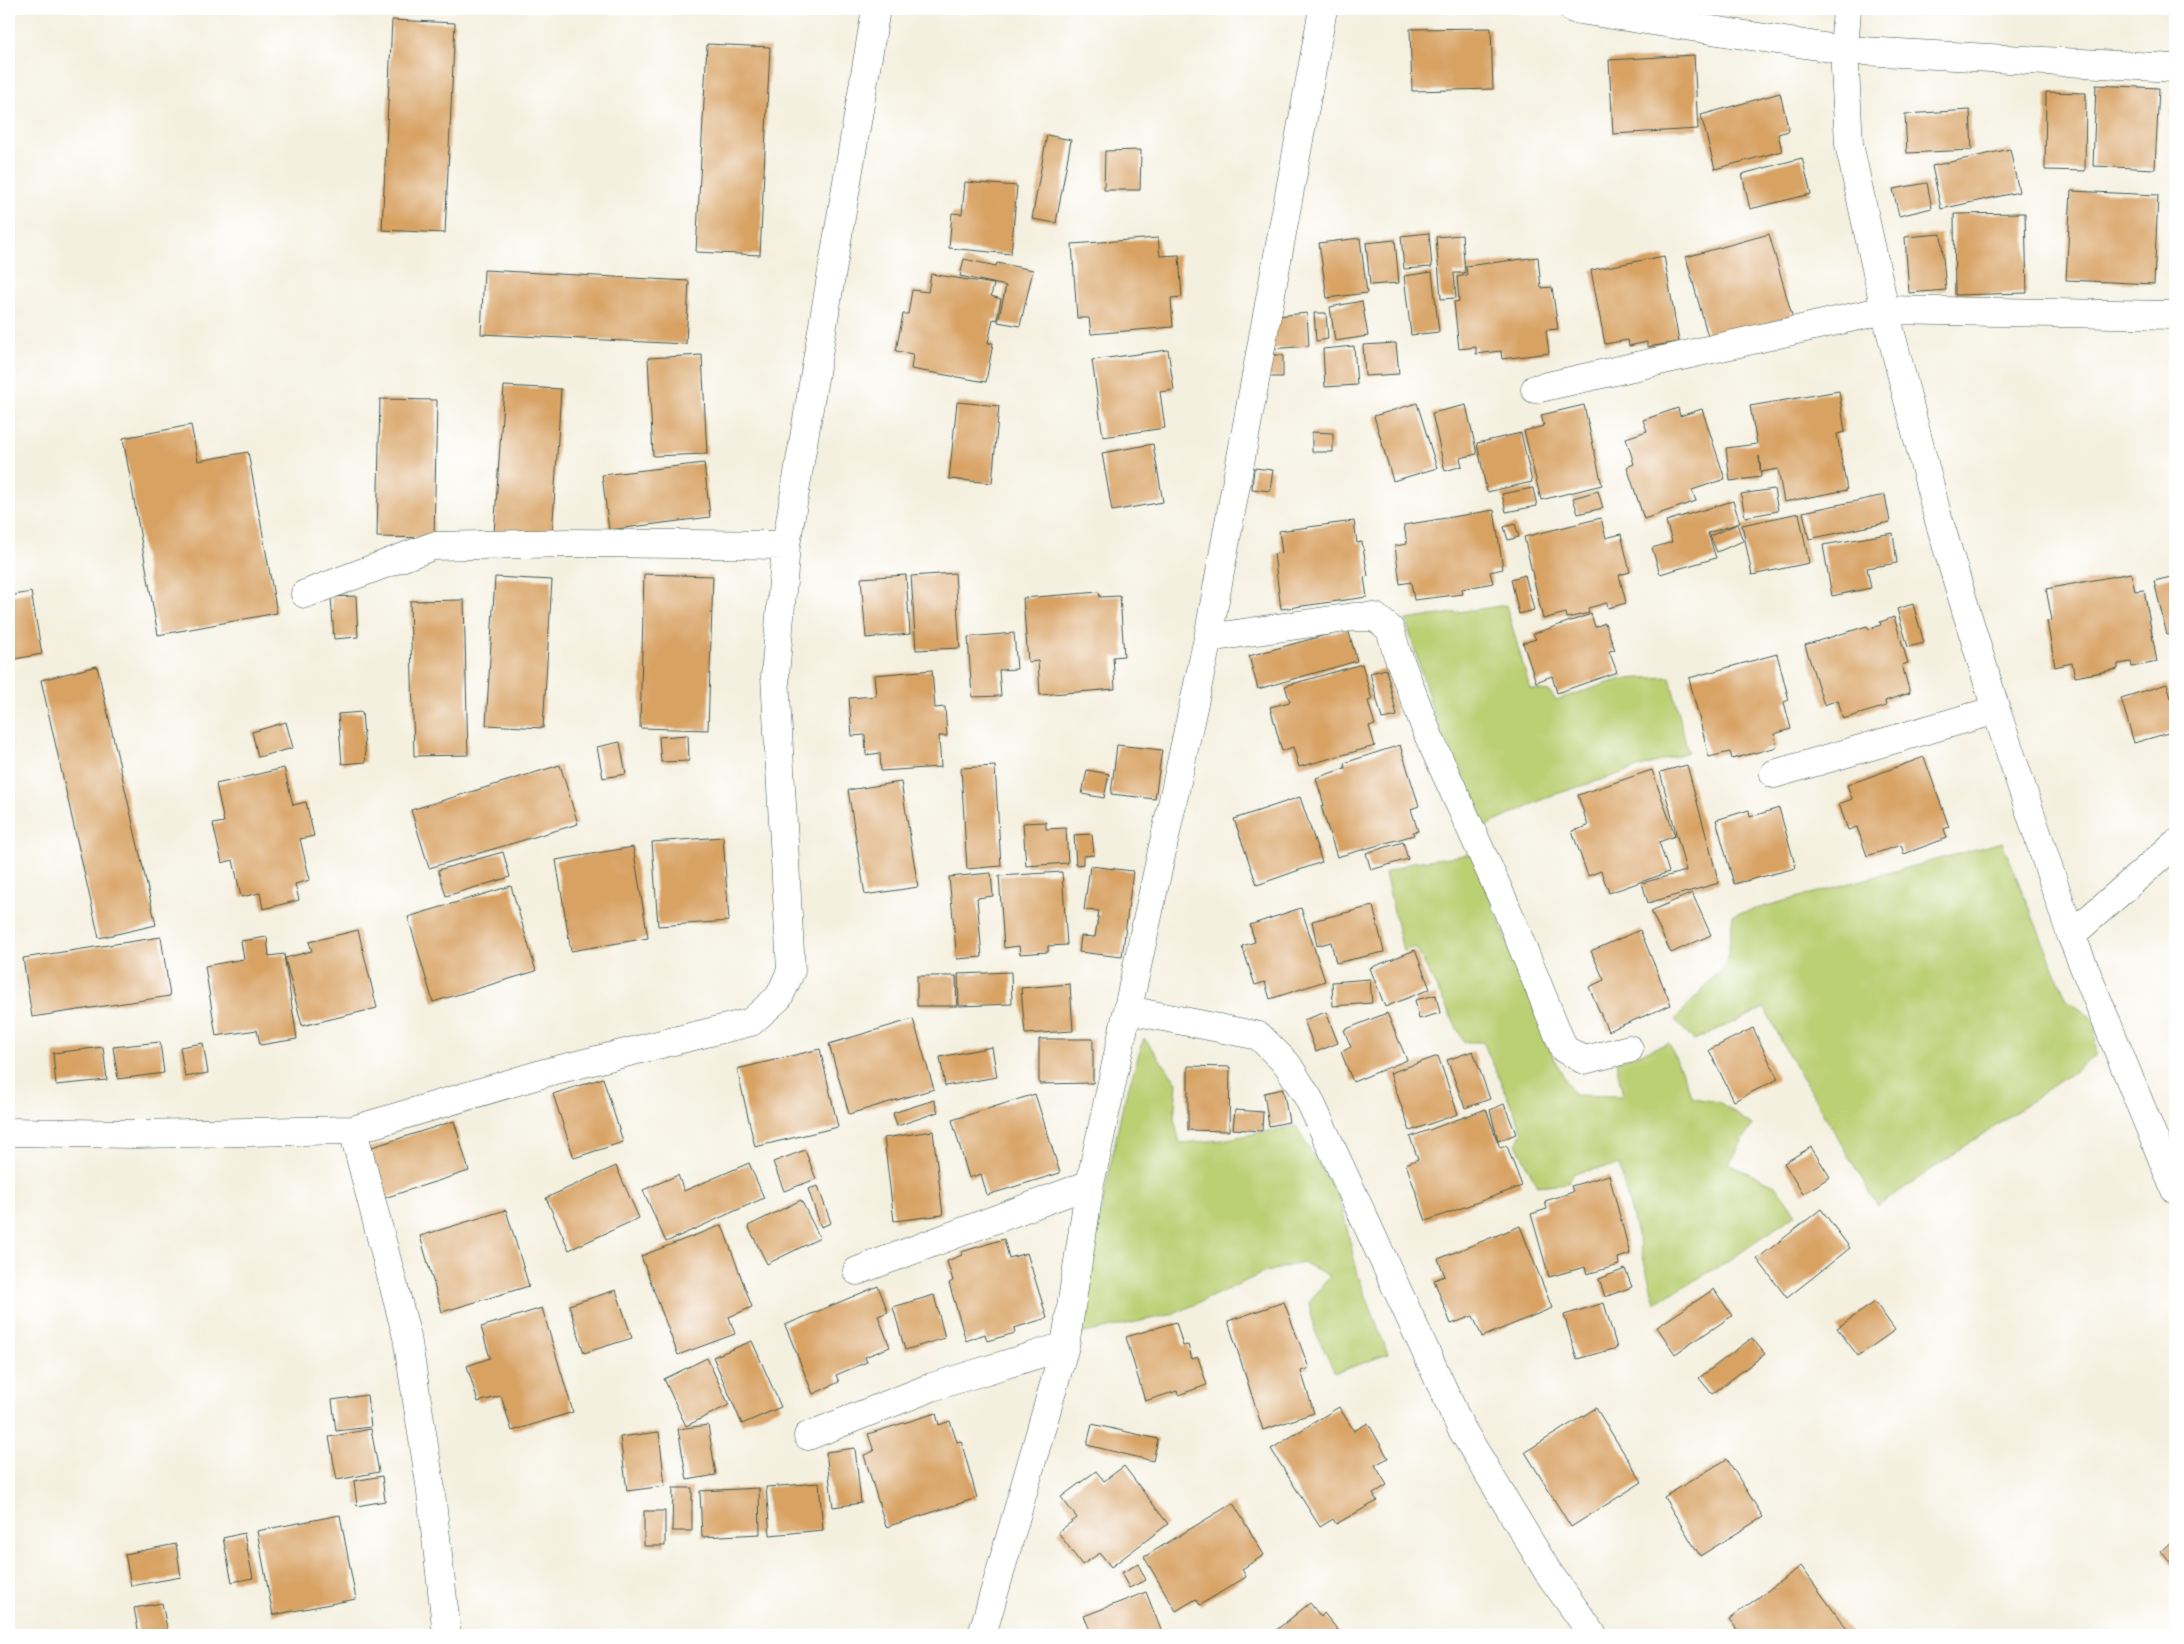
<svg xmlns="http://www.w3.org/2000/svg" width="2184" height="1644" font-family="Pangolin,sans-serif">
<style>
.green{fill:#bbcf73;stroke:#6d8654}
.building{fill:#d8a263}
.lines{fill:none;stroke-linecap:round;stroke-linejoin:round}
.minor-casing{stroke:#3f584e;stroke-width:29}
.minor{stroke:#fff;stroke-width:28}
</style>
<rect width="100%" height="100%" fill="#fff"/>
<filter id="ink" filterUnits="userSpaceOnUse"><feTurbulence type="fractalNoise" baseFrequency=".02" numOctaves="2"/><feDisplacementMap in="SourceGraphic" scale="10" xChannelSelector="R" yChannelSelector="G"/><feConvolveMatrix kernelMatrix="1 2 1 2 8 2 1 2 1" color-interpolation-filters="sRGB"/></filter>
<filter id="wash" filterUnits="userSpaceOnUse"><feTurbulence type="fractalNoise" baseFrequency=".0096" numOctaves="4" result="noise"/><feDisplacementMap in="SourceGraphic" scale="20" xChannelSelector="R" yChannelSelector="G"/><feGaussianBlur stdDeviation="1.12" result="paint"/><feColorMatrix in="noise" values="0 0 0 0 0 0 0 0 0 0 0 0 0 0 0 0 0 1.4 0 .05"/><feComposite in="paint" operator="in"/></filter>
<g filter="url(#wash)">
<rect width="100%" height="100%" fill="#f4f0df"/>
<path class="green" d="M1506,605L1530,689L1549,691L1556,700L1621,679L1670,677L1688,752L1550,796L1484,827L1448,762L1406,620Z
M2002,842L2067,1000L2095,1020L2096,1056L1878,1206L1786,1050L1765,1008L1694,1040L1675,1020L1727,962L1733,915Z
M1472,854L1554,1059L1574,1095L1623,1096L1616,1062L1669,1043L1693,1098L1719,1102L1752,1125L1729,1164L1775,1185L1796,1214L1727,1262L1655,1303L1619,1165L1574,1173L1568,1183L1537,1186L1516,1143L1523,1132L1483,1042H1464L1416,947L1403,951L1385,873L1413,862Z
M1144,1038L1177,1082L1174,1119L1180,1143L1222,1140L1296,1126L1340,1200L1358,1275L1388,1354L1335,1373L1315,1331L1309,1303L1330,1276L1303,1262L1263,1273L1174,1314L1075,1335L1123,1105Z"/>
<g id="blocks">
<path class="building" d="M392,20L455,23L445,233L382,230Z
M1491,28L1493,89L1412,91L1410,29Z
M707,44L770,47L760,255L696,252Z
M1694,55L1698,129L1613,134L1609,60Z
M2096,85L2159,88L2155,169L2093,166Z
M2046,92L2086,93L2085,171L2045,170Z
M1780,93L1789,131L1778,134L1782,151L1715,169L1701,115Z
M2171,107H2175V168H2173Z
M1970,110L1972,150L1907,153L1905,114Z
M1047,135L1071,140L1056,223L1032,219Z
M2010,149L2019,192L1941,209L1932,166Z
M1141,150L1140,190H1104L1105,151Z
M1802,158L1811,194L1750,209L1742,174Z
M965,182L1017,186L1011,254L949,248L952,213L962,214Z
M1927,183L1932,208L1899,216L1893,189Z
M2071,191L2158,195L2154,284L2066,280Z
M2025,213L2027,293L1955,295L1954,214Z
M2172,229H2175V260H2174Z
M1429,233L1432,267L1404,269L1401,236Z
M1769,234L1793,319L1710,344L1686,257Z
M1941,234L1946,290L1909,293L1905,237Z
M1462,235L1465,273H1454L1456,298L1441,299L1436,237Z
M1158,238L1160,256L1179,255L1182,297L1171,298L1173,327L1091,334L1089,318H1077L1072,244Z
M1360,238L1367,293L1327,298L1319,243Z
M1395,240L1399,283L1370,285L1366,243Z
M1664,256L1679,342L1647,347V342L1629,346L1628,340L1605,344L1591,270Z
M1538,257L1541,288L1552,287L1558,329L1546,330L1549,353L1502,359L1501,351L1476,354V347L1459,349L1454,302L1459,301L1457,277L1467,275L1466,266Z
M964,259L996,266L997,263L1033,270L1020,326L998,322L1006,286L960,276Z
M484,270L689,281L686,344L481,334Z
M1432,272L1439,332L1411,335L1404,276Z
M931,274L994,284L991,296L1001,299L997,320L993,319L988,343H993L986,382L911,369L913,354L896,351L903,314H908L912,290L928,292Z
M1362,301L1368,336L1335,341L1330,307Z
M1307,313L1309,346L1270,349L1267,317Z
M1314,313H1326L1328,339L1316,341Z
M1396,343L1399,374L1365,376L1363,345Z
M1354,346L1357,385L1325,387L1323,349Z
M1168,350L1174,390L1160,392L1165,428L1103,437L1092,360Z
M702,355L707,454L653,456L648,358Z
M1261,355H1283V377H1260Z
M504,386L561,389L552,537L494,534Z
M1839,391L1845,432L1837,434L1847,490L1784,502L1778,469L1761,472L1759,456L1761,477L1730,481L1726,448L1757,444L1750,406Z
M380,399L437,400L434,538L377,537Z
M957,402L999,406L992,483L949,479Z
M1417,403L1437,468L1393,481L1374,416Z
M1466,405L1477,454L1460,458L1462,466L1445,471L1432,413Z
M1584,405L1602,485L1541,500L1524,431L1544,426L1541,415Z
M1678,408L1680,416L1702,409L1725,479L1692,490L1696,501L1644,519L1627,467L1634,464L1626,438L1647,431L1643,420Z
M191,425L198,461L248,452L277,613L158,635L123,438Z
M1312,432L1333,433V452H1312Z
M1521,433L1532,482L1487,492L1477,443Z
M1153,444L1163,502L1112,511L1102,453Z
M704,463L710,517L609,530L602,475Z
M1254,468L1273,470L1270,491L1252,489Z
M1533,488L1537,506L1506,512L1502,494Z
M1774,489L1778,511L1745,517L1741,494Z
M1598,491L1603,508L1578,514L1573,498Z
M1885,495L1890,522L1809,539L1803,512Z
M1733,501L1740,523L1708,533L1716,558L1660,574L1652,548L1672,542L1666,521Z
M1494,510L1503,569L1490,572L1493,583L1462,589L1463,594L1414,600L1411,582L1400,584L1395,546L1407,544L1404,525Z
M1799,513L1809,563L1752,575L1742,525Z
M1601,518L1606,538L1621,534L1630,572L1619,575L1626,603L1608,608L1607,603L1588,608L1589,613L1567,618L1566,613L1543,619L1524,537Z
M1354,521L1357,543L1362,542L1368,576L1364,577L1367,597L1281,609L1274,554L1282,553L1279,531Z
M1515,524L1519,537L1508,540L1504,527Z
M1737,524L1743,541L1717,552L1710,536Z
M1893,533L1897,563L1867,568L1871,588L1832,596L1823,545Z
M955,573L960,648L916,650L911,576Z
M2131,573L2135,591L2144,590L2157,662L2132,667L2131,662L2118,664V669L2075,677L2072,663L2055,667L2047,621L2052,620L2046,589Z
M644,574L713,576L708,730L640,728Z
M906,575L910,634L866,638L861,578Z
M1525,575L1534,610L1519,614L1511,579Z
M2175,576V633L2167,635L2154,581Z
M495,577L552,580L543,728L486,725Z
M31,592L42,654L9,660V596Z
M1099,592L1100,597L1120,596L1124,656L1113,657L1115,689L1040,695L1038,661L1028,662L1023,598Z
M356,596L358,637L334,639L331,597Z
M464,600L468,755L414,756L410,601Z
M1913,604L1924,643L1908,647L1897,609Z
M1591,614L1595,627L1605,623L1615,650L1609,651L1617,672L1557,693L1552,676L1536,682L1523,643L1536,639L1533,634Z
M1894,617L1908,663L1902,665L1910,693L1885,701L1886,706L1843,719L1838,700L1824,705L1805,645L1867,626L1869,629L1881,625L1880,622Z
M1348,629L1357,661L1258,689L1249,656Z
M1014,633L1017,669L999,670L1001,696L972,697L968,637Z
M1777,654L1789,700L1784,702L1791,729L1774,734L1777,747L1732,759L1730,752L1709,757L1689,678Z
M1362,664L1372,700L1368,701L1375,725L1369,726L1375,746L1299,767L1293,747L1282,751L1270,707L1290,702L1285,686Z
M97,666L156,925L99,938L41,680Z
M1386,669L1397,716L1382,719L1370,673Z
M932,670L935,708L945,707L947,736H939L941,767L881,771L880,753L866,755L865,735L852,736L849,698L876,696L874,675Z
M2167,684L2175,712V731L2134,743L2121,698Z
M362,712L366,762L342,764L338,714Z
M286,722L293,748L258,757L252,732Z
M688,735L689,761L661,762L659,737Z
M620,742L626,774L603,778L597,747Z
M1117,745L1162,750L1155,799L1111,794Z
M1400,745L1419,806L1411,809L1418,831L1413,832L1414,835L1337,857L1321,806L1324,805L1316,778L1345,768L1344,763Z
M1924,757L1949,827L1944,829L1947,838L1904,854L1901,845L1867,856L1857,827L1848,830L1839,804L1852,799L1847,785Z
M560,765L578,824L429,868L411,810Z
M1687,765L1719,883L1648,903L1642,883L1686,871L1660,772Z
M995,766L1001,866L967,869L961,768Z
M284,768L293,805L306,802L314,836L300,839L310,880L295,884L299,900L263,909L260,893L241,897L233,860L222,863L213,824L224,822L216,784Z
M1087,770L1109,774L1104,798L1082,794Z
M1652,770L1675,836L1659,842L1669,872L1609,893L1601,871L1588,876L1572,831L1588,826L1578,795Z
M901,782L918,887L865,895L848,790Z
M1300,797L1322,862L1257,885L1234,819Z
M1779,808L1796,868L1734,884L1716,820L1749,810L1750,817Z
M1046,822V829L1066,828L1068,863L1026,866L1023,823Z
M1092,834L1094,855L1083,856V864L1076,865L1074,835Z
M723,837L729,921L658,926L652,842Z
M1403,842L1408,859L1371,870L1366,853Z
M633,847L648,938L571,951L556,860Z
M503,852L510,877L446,896L438,870Z
M1090,866L1133,871L1122,957L1079,952L1081,936L1095,937L1099,911L1084,910Z
M1062,872L1067,945L1048,946V952L1020,954L1019,946L1004,948L999,876Z
M991,873L993,896L977,898L982,957L957,959L949,877Z
M511,886L536,971L433,1002L408,917Z
M1692,893L1711,935L1671,953L1651,911Z
M1373,906L1384,952L1336,963L1331,942L1317,946L1312,921Z
M1301,908L1325,981L1270,999L1265,982L1255,985L1242,946L1255,942L1250,925Z
M358,930L377,1008L302,1026L285,958L312,951L309,942Z
M1640,930L1671,1005L1608,1031L1589,987L1604,980L1591,951Z
M161,937L170,996L32,1017L23,958Z
M267,937L269,956L284,954L297,1039L260,1045L257,1030L216,1036L205,966L244,959L241,941Z
M1415,950L1430,989L1385,1007L1370,968Z
M1011,972L1012,1004L959,1006L958,974Z
M917,976H956L957,1006H917Z
M1370,979L1372,1003L1333,1006L1332,982Z
M1070,984L1073,1031L1025,1034L1021,988Z
M1436,995L1440,1013L1419,1019L1415,1000Z
M1326,1012L1338,1043L1316,1052L1304,1020Z
M1387,1013L1407,1060L1353,1082L1341,1052L1351,1047L1344,1030Z
M913,1019L934,1089L849,1114L829,1044Z
M1753,1028L1778,1079L1734,1101L1709,1050Z
M1039,1039H1093V1083L1039,1084Z
M160,1042L164,1073L118,1079L113,1047Z
M203,1043L208,1073L185,1077L180,1047Z
M103,1047L107,1080L56,1085L53,1053Z
M992,1047L997,1077L945,1086L940,1057Z
M820,1049L838,1127L755,1147L737,1069Z
M1473,1051L1490,1099L1465,1108L1447,1060Z
M1438,1056L1458,1114L1410,1131L1390,1073Z
M1188,1066L1230,1067L1229,1131L1188,1130Z
M603,1078L623,1142L574,1158L553,1094Z
M1283,1089L1289,1122L1269,1126L1264,1093Z
M1035,1094L1060,1173L987,1195L981,1174L969,1178L952,1120Z
M934,1100L938,1112L897,1126L893,1113Z
M1504,1104L1516,1134L1498,1141L1490,1110Z
M1486,1109L1500,1148L1507,1146L1522,1186L1426,1221L1406,1164L1418,1159L1410,1137Z
M1235,1110L1263,1112L1262,1131L1233,1129Z
M454,1121L469,1171L378,1200L363,1150Z
M933,1131L943,1215L894,1221L884,1138Z
M1811,1147L1830,1177L1803,1194L1784,1163Z
M805,1150L816,1179L784,1191L773,1162Z
M749,1163L764,1198L666,1242L643,1190L678,1175L684,1191Z
M616,1166L639,1218L569,1250L546,1198Z
M1609,1175L1630,1254L1618,1258L1619,1265L1587,1274L1585,1267L1549,1277L1531,1214L1547,1209L1545,1201L1573,1192L1571,1186Z
M818,1186L831,1223L821,1227L808,1189Z
M801,1200L820,1238L767,1264L748,1226Z
M1821,1209L1850,1248L1787,1298L1757,1259Z
M506,1210L529,1286L442,1312L420,1236Z
M722,1225L752,1307L729,1317L735,1334L678,1355L641,1256Z
M1520,1226L1552,1308L1482,1337L1473,1316L1451,1324L1434,1280L1445,1276L1438,1259Z
M1004,1239L1009,1258L1027,1253L1047,1318L1014,1328L1015,1333L987,1341L985,1334L966,1341L949,1283L953,1281L947,1261L962,1255L961,1252Z
M1625,1269L1632,1287L1605,1297L1599,1279Z
M878,1286L888,1312L878,1316L890,1347L865,1357L867,1362L836,1375L839,1382L813,1394L785,1325Z
M1714,1289L1732,1316L1675,1354L1657,1327Z
M616,1290L632,1338L584,1353L569,1305Z
M934,1295L945,1338L905,1350L893,1307Z
M1284,1302L1309,1368L1301,1371L1314,1413L1263,1430L1228,1321Z
M1875,1302L1895,1330L1858,1356L1837,1328Z
M1604,1303L1617,1348L1577,1359L1564,1315Z
M542,1308L573,1412L512,1431L501,1396L478,1402L467,1366L490,1358L481,1327Z
M1176,1322L1183,1346L1188,1345L1192,1359L1198,1357L1207,1385L1178,1395L1177,1391L1145,1401L1126,1337Z
M1752,1338L1765,1354L1712,1394L1699,1378Z
M752,1341L781,1407L742,1424L713,1357Z
M707,1358L729,1405L686,1426L664,1379Z
M367,1395L371,1427L336,1431L332,1400Z
M1339,1407L1354,1431L1368,1423L1388,1458L1375,1465L1387,1485L1373,1494L1377,1501L1336,1524L1333,1519L1320,1527L1271,1449Z
M1596,1408L1642,1482L1571,1527L1525,1452Z
M936,1413L939,1425L950,1421L957,1442L961,1441L977,1498L886,1527L864,1455L874,1451L868,1434Z
M1092,1424L1158,1439L1153,1461L1087,1445Z
M708,1425L716,1475L687,1480L678,1429Z
M371,1429L379,1472L337,1480L329,1437Z
M659,1432L665,1486L627,1491L620,1437Z
M855,1448L861,1503L833,1507L826,1452Z
M1727,1459L1763,1517L1700,1556L1664,1497Z
M1124,1466L1168,1524L1111,1567L1100,1553L1082,1565L1058,1532L1077,1518L1061,1497L1096,1471L1104,1481Z
M382,1476L385,1501L357,1506L354,1481Z
M819,1483L823,1530L770,1535L766,1487Z
M673,1488H692V1531H672Z
M759,1488L760,1534L702,1537L700,1491Z
M1233,1503L1264,1555L1242,1569L1246,1577L1200,1605L1196,1599L1176,1611L1144,1557Z
M644,1511H665V1546H644Z
M340,1515L356,1599L273,1615L257,1531Z
M244,1533L253,1578L232,1582L223,1538Z
M2175,1539V1568L2161,1552Z
M176,1544L181,1577L131,1586L125,1554Z
M1138,1564L1146,1580L1129,1588L1121,1573Z
M1801,1566L1851,1635H1741L1729,1619Z
M1146,1592L1163,1635H1092L1084,1616Z
M162,1603L168,1633L139,1635L134,1608Z
M1310,1603L1321,1617L1324,1613L1342,1635H1270Z"/>
</g>
</g>
<g filter="url(#ink)">
<use href="#blocks" fill-opacity="0" stroke="#3f584e" stroke-width="1"/>
<g class="lines">
<defs>
<path id="minor" d="M1573,9L1844,50L2175,68
M1847,9L1844,50L1849,144L1885,310L1937,514L1996,710L2071,935L2175,1190
M1535,389L1885,310L2175,315
M305,594L433,546L569,543L786,545
M1208,638L1353,617H1375L1390,629L1397,653L1429,737L1504,902L1564,1049L1584,1060L1629,1049
M1774,774L1996,710
M2071,935L2175,844
M1128,1010L1259,1036L1287,1064L1309,1099L1461,1428L1548,1572L1593,1635
M353,1130L407,1337L430,1484L447,1635
M9,1132L133,1134L353,1130L548,1072L751,1022L779,997L791,971L775,676L786,545L876,9
M857,1271L1090,1184
M808,1436L932,1387L1065,1346
M982,1635L1065,1346L1090,1184L1208,638L1323,9"/>
</defs>
<use href="#minor" class="minor-casing"/>
<use href="#minor" class="minor"/>
</g>
</g>
<rect width="2184" height="1644" fill="none" stroke="#fff" stroke-width="30"/>
</svg>
